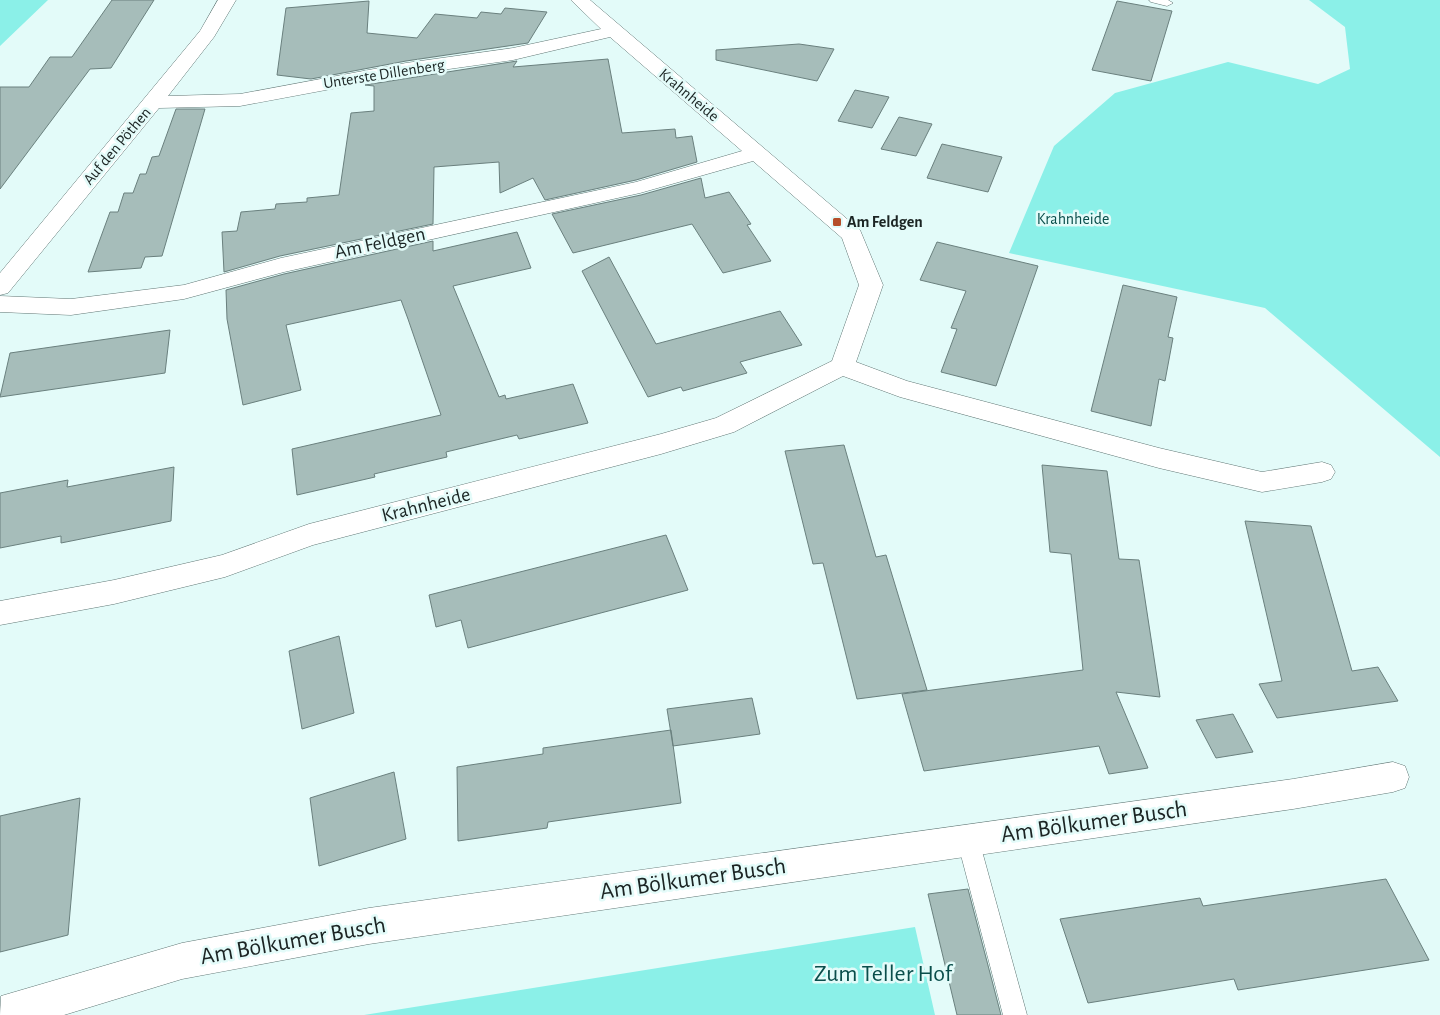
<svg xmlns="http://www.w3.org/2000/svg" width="1440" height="1015" font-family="'Alegreya Sans',sans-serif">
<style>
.green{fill:#8bf0e8}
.building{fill:#a6bdba;stroke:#6a807e}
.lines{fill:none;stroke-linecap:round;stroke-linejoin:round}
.service-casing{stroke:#617775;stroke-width:1}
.minor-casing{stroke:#617775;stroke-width:1}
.service{fill:#fff;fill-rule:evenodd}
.minor{fill:#fff;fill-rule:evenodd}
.poi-dot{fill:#b64e2a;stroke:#e3fbf9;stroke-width:2}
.labels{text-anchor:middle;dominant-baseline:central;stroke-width:5;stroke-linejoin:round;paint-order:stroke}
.far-street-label{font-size:16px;fill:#1b2423;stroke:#e3fbf9}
.far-park-label{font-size:16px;fill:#094e4b;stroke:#e3fbf9}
.far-poi-label{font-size:16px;font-weight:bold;fill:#1b2423;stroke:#e3fbf9;text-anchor:start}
.street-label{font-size:20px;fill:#1b2423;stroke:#e3fbf9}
.near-street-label{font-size:24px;fill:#1b2423;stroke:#e3fbf9}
.near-park-label{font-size:24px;fill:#094e4b;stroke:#e3fbf9}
</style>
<rect width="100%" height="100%" fill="#e3fbf9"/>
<path class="green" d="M0,0H48L0,46Z
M1309,0H1440V457L1265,308L1009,253L1054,146L1115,93L1228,62L1318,84L1350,69L1345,27Z
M915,927L935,1015H364Z"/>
<path class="building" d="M112,0H154L111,68L90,69L0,189V87H29L50,57H72Z
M369,1L367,33L417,38L435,14L477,18L481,12L501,14L505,8L547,12L528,43L406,61L311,79L277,75L286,8Z
M1117,1L1172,11L1151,81L1092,70Z
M799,44L834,49L817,81L716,60V50Z
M608,59L622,133L675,129L676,138L692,136L697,162L636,180L545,200L533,178L500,193L499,162L434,167L433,224L280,256L224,272L222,232L237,231L241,212L275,209L276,204L307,202V198L339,195L351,113L374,111V86L365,85L517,61L513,67Z
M855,90L889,97L872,128L838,121Z
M176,109H205L162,256L145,257L141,268L88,272L110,212H118L124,193H133L140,174H146L152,157L159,156Z
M899,117L932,124L916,156L881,149Z
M942,144L1002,157L988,192L927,178Z
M701,178L705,198L729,192L751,224L747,225L771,261L723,273L692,224L573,253L552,214L641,195Z
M517,232L531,268L453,286L499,397L505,395L506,399L573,384L588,423L519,439L517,435L446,452L447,457L374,474L375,477L297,495L292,449L441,415L408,319L401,300L286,325L301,390L243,405L227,319L226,290L284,274L433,241V251Z
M937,242L1038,266L996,386L941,372L957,329L951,328L966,291L920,280Z
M609,257L656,344L780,311L802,345L740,362L747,373L683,391L681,387L648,397L582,271Z
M1123,285L1177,297L1168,337L1173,338L1165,381L1159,379L1151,426L1091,411Z
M170,330L165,373L0,397L10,353Z
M844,445L876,557L886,555L927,690L857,699L823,563L813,564L785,451Z
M1042,465L1107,471L1119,559L1139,560L1160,697L1116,692L1148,768L1109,774L1099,746L924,771L902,694L1083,670L1071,554L1050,552Z
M174,467L171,521L61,543V536L0,548V493L68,480L67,487Z
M1245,521L1311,526L1352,671L1378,667L1398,701L1277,718L1259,684L1282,681Z
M666,535L688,590L468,648L461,620L436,627L429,595Z
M339,636L354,713L302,729L289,651Z
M752,698L760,734L673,746L667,709Z
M1233,714L1253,752L1216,758L1196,720Z
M671,730L681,803L548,822L547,828L458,841L457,767L543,754V748Z
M394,772L406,839L319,866L310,798Z
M80,798L68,935L0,952V816Z
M1386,879L1429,960L1238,990L1234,979L1088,1003L1060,919L1200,898L1203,906Z
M968,889L1001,1015H957L928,894Z"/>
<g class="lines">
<defs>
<path id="service" d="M1149,0H1168L1173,3L1167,6L1151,2Z
M968,830L976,833L979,840L1027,1015H1003L957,840L960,833Z"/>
<path id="minor" d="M218,0H236L214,37L168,96L240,94L406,63L513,48L601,29L571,0H590L860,230L883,285L856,362L907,381L1159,448L1262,472L1322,462L1331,465L1335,472L1331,479L1322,482L1262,492L1159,468L900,397L843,376L734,432L661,454L313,545L225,577L114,604L0,625V601L114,580L222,555L309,524L661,434L716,418L832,361L859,285L842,238L753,161L640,193L284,272L184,299L71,315L0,312V296L71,299L184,285L281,258L636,182L742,151L610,37L513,60L406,75L240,106L159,108L8,293L0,295V273L200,31Z
M1393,762L1405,766L1409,777L1405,788L1393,792L1293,809L369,944L182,979L64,1015H0L1,996L182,943L369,908L1293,779Z"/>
</defs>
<use href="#service" class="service-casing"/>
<use href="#minor" class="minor-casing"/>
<use href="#service" class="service"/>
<use href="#minor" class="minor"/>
</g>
<rect class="poi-dot" x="832" y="217" width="10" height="10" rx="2.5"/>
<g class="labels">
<g class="far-street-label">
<text transform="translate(384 74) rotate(-9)">Unterste Dillenberg</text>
<text transform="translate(689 95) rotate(40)">Krahnheide</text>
<text transform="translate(117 146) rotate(-50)">Auf den Pöthen</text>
</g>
<g class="far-park-label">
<text x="1073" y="219">Krahnheide</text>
</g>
<g class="far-poi-label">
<text x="847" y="222">Am Feldgen</text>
</g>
<g class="street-label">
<text transform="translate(380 243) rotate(-12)">Am Feldgen</text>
<text transform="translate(426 505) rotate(-14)">Krahnheide</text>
</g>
<g class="near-street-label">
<text transform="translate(1094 822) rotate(-8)">Am Bölkumer Busch</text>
<text transform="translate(693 879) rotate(-8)">Am Bölkumer Busch</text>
<text transform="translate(293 941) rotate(-10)">Am Bölkumer Busch</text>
</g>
<g class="near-park-label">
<text x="883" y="974">Zum Teller Hof</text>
</g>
</g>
</svg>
